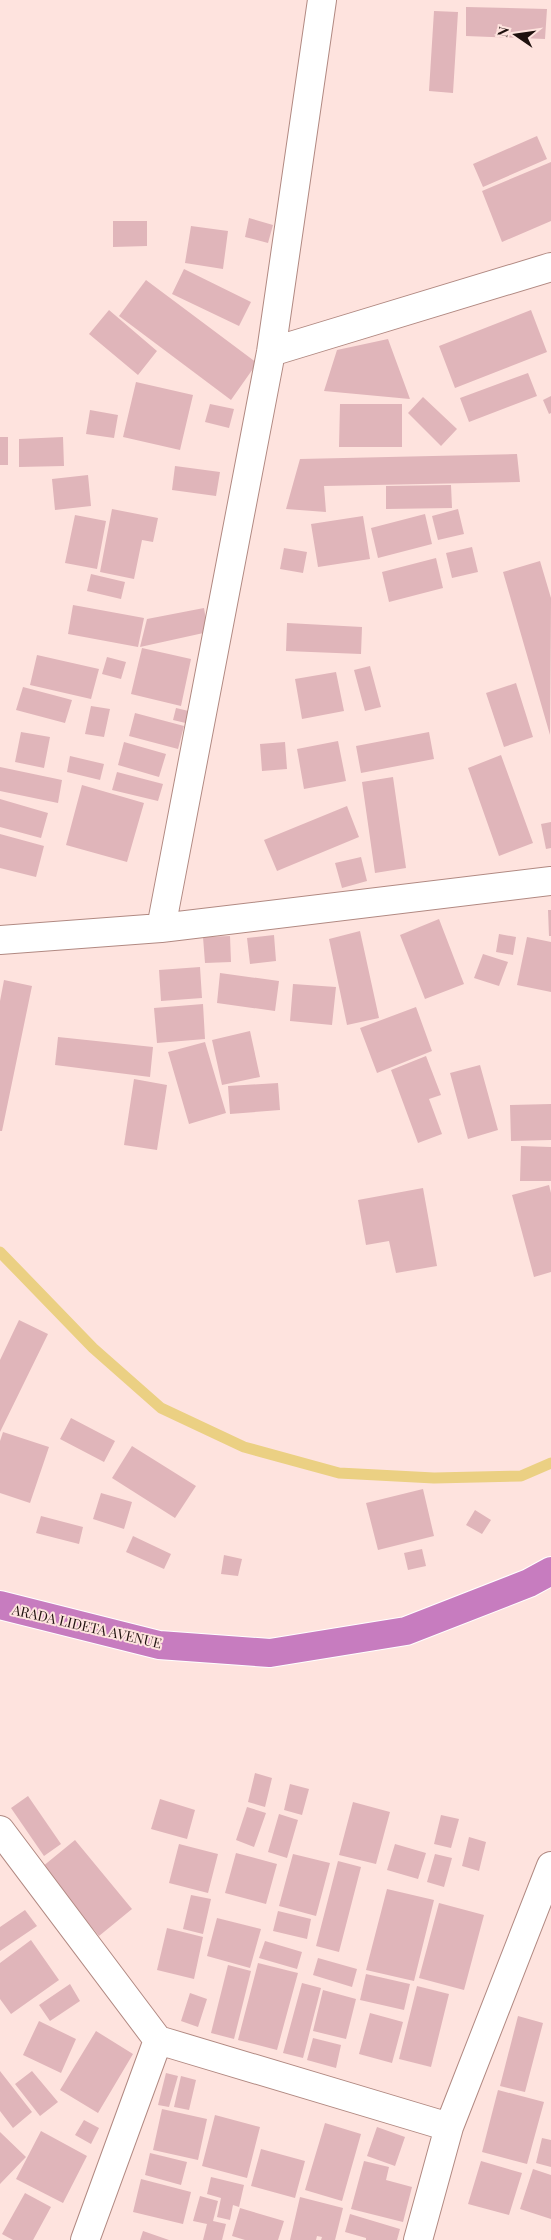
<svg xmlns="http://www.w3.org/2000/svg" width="551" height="2240" font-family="'Playfair Display',serif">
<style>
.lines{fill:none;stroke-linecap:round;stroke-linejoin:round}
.stream{stroke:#ebd083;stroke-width:11}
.building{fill:#e0b5ba}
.street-casing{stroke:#b18982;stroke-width:30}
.highway-casing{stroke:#fff;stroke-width:30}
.street{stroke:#fff;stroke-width:28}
.highway{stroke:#c77cbf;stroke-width:28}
.labels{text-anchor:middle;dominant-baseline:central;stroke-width:4;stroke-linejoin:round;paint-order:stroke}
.street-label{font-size:14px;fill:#1f110e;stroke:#fee3de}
</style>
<rect width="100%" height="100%" fill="#fee3de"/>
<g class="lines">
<path class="stream" d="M0,1252L93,1348L161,1408L244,1447L339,1473L434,1478L521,1476L551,1463"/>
</g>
<path class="building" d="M466,7L547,9L545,39L466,36Z
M434,11L458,12L453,93L429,91Z
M537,136L547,159L483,187L473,164Z
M551,162V221L502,242L482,191Z
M249,218L273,225L268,243L245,237Z
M113,221H147V246L113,247Z
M191,226L228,231L223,269L185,263Z
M184,269L251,302L239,326L172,294Z
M146,280L257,363L231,400L119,316Z
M109,310L157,351L138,375L89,334Z
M531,310L547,352L455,388L439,346Z
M388,339L410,399L324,391L337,350Z
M528,373L537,396L469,422L460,398Z
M136,382L193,395L180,450L123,437Z
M551,396V413L549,414L543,400Z
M423,397L457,429L441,446L408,413Z
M210,404L234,409L229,428L205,422Z
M340,404H402V447H339Z
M90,410L118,415L114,438L86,434Z
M0,437H8V465H0Z
M63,437L64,466L19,467V439Z
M517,454L520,482L324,486L326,512L286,509L300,459Z
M175,466L220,472L216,496L172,490Z
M88,475L91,506L55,510L52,479Z
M451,485L452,508L386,509V486Z
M112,509L158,518L153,542L142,540L134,579L100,572Z
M458,509L464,534L438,540L432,516Z
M425,514L432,544L378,558L371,528Z
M75,515L106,521L97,569L65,563Z
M363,516L370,559L318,567L311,524Z
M472,547L478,572L452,578L446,553Z
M284,548L307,552L303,573L280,569Z
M436,558L443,588L389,602L382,572Z
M540,561L551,598L550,735L503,572Z
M91,574L125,582L121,599L87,591Z
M73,605L144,618L138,647L68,634Z
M204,608L208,632L140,647L147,619Z
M287,623L362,627L361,654L286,651Z
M142,648L191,659L181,706L131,694Z
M37,655L99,669L91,699L30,685Z
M107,657L126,662L121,679L102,674Z
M370,666L381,707L365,711L354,670Z
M336,672L344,711L302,719L295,679Z
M516,683L533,737L504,747L486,693Z
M23,687L72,700L65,723L16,710Z
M91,706L110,709L104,737L85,734Z
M176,708L197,713L194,725L173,720Z
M135,713L184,726L178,749L129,736Z
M21,732L50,737L44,768L15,762Z
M429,732L434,759L361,773L356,746Z
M338,741L346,781L304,789L297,749Z
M124,742L166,754L159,777L118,765Z
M285,742L287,769L262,771L260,744Z
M501,755L533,843L499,856L468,768Z
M70,756L104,764L100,780L67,772Z
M0,767L62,780L58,803L0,791Z
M117,772L163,784L158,801L112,790Z
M393,777L406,868L375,873L362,782Z
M82,785L144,803L127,862L66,845Z
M0,799L48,813L41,838L0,827Z
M347,806L359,837L277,871L264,840Z
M551,822V848L546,849L541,824Z
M0,834L44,846L36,877L0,868Z
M361,857L367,881L342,888L335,863Z
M548,910H551V936H549Z
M439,919L464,984L425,999L400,935Z
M360,931L379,1018L347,1025L329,939Z
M499,934L516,937L513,955L496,952Z
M274,935L276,961L250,964L247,938Z
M230,936L231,962L205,963L203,937Z
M527,937L551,942V992L517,985Z
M483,954L508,962L499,986L474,978Z
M200,967L202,998L161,1001L159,970Z
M220,973L279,981L275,1011L217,1003Z
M4,980L32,986L2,1131H0V1001Z
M293,984L336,987L332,1025L290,1021Z
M203,1004L205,1039L157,1043L154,1008Z
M416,1007L432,1051L377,1073L360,1028Z
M250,1031L260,1077L222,1085L212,1040Z
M58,1037L153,1047L150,1077L55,1065Z
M205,1042L226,1113L189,1124L168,1052Z
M426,1056L441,1095L429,1099L442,1134L418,1143L391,1070Z
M480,1065L498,1130L468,1139L450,1073Z
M134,1079L167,1085L157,1150L124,1145Z
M278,1083L280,1110L230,1114L228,1086Z
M551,1104V1140L511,1141L510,1105Z
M521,1146L551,1147V1181H520Z
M549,1185L551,1193V1272L534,1277L512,1195Z
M423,1188L437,1266L396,1273L389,1241L366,1245L358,1200Z
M19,1320L48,1334L0,1432V1360Z
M71,1418L115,1441L104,1462L60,1439Z
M3,1432L49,1447L30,1503L0,1493V1441Z
M132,1446L196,1486L175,1518L112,1478Z
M423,1489L434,1536L378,1550L366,1503Z
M101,1493L132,1502L124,1529L93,1519Z
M475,1510L491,1520L482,1534L466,1525Z
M41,1516L83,1527L79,1544L36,1533Z
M133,1536L171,1554L164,1569L126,1552Z
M422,1549L426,1566L408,1570L404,1553Z
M224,1555L242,1559L238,1576L221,1574Z
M255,1773L272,1778L265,1807L248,1802Z
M290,1784L309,1789L302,1815L284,1810Z
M28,1796L61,1844L44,1856L11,1808Z
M160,1799L195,1810L187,1839L151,1829Z
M353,1802L390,1812L376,1864L339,1855Z
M247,1807L266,1813L254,1847L236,1840Z
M279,1814L298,1820L287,1858L268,1852Z
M441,1815L459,1819L451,1848L434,1844Z
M469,1837L486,1842L479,1871L462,1866Z
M75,1840L132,1909L99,1936L42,1867Z
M179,1844L218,1854L208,1893L169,1883Z
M395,1844L426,1853L418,1879L387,1870Z
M236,1853L277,1864L266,1904L225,1893Z
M293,1854L330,1863L316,1916L279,1906Z
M435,1854L452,1858L444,1887L427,1882Z
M338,1861L361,1867L339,1952L316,1946Z
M387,1889L434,1900L414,1981L366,1970Z
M191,1895L211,1899L203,1934L183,1929Z
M439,1903L484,1915L464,1990L419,1978Z
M25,1910L37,1926L0,1951V1927Z
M278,1911L311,1919L307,1939L273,1931Z
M217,1918L261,1929L250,1968L207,1956Z
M167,1928L203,1937L194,1979L157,1970Z
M31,1940L59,1980L11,2014L0,1999V1963Z
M265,1941L302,1952L297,1969L259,1958Z
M318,1958L357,1969L352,1987L313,1975Z
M258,1963L298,1973L277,2050L238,2040Z
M228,1965L251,1971L234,2039L211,2033Z
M366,1974L410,1984L404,2010L360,2000Z
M302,1983L321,1988L303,2058L283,2053Z
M70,1984L80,2001L50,2021L39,2005Z
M417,1986L449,1994L431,2067L399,2059Z
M323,1990L356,1999L346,2039L313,2031Z
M190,1993L207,1999L198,2027L181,2021Z
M370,2013L403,2022L392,2063L359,2054Z
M518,2016L543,2023L525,2092L500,2086Z
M39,2021L76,2039L61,2073L23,2055Z
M96,2031L133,2054L98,2113L60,2090Z
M313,2038L341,2045L336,2068L307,2060Z
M0,2071L32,2112L13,2128L0,2111Z
M32,2071L58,2102L40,2116L15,2084Z
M166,2073L178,2076L169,2107L158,2105Z
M181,2076L196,2080L189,2110L174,2107Z
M498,2090L544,2102L527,2164L482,2152Z
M162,2109L207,2119L198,2160L153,2150Z
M215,2115L260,2127L247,2178L202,2166Z
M84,2120L99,2128L91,2144L75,2135Z
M325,2123L361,2134L342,2201L305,2190Z
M377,2127L405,2137L395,2166L367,2156Z
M41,2131L87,2156L63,2203L16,2179Z
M0,2132L26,2157L0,2184Z
M542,2138L551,2140V2167L536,2163Z
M261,2149L305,2161L295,2198L251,2186Z
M150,2153L187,2162L181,2185L145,2175Z
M364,2161L389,2167L386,2180L412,2187L403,2222L351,2209Z
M481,2161L522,2173L509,2215L468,2204Z
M533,2169L551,2175V2219L520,2209Z
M211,2177L244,2185L239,2207L233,2205L230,2220L217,2217L221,2198L207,2194Z
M141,2179L191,2192L183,2224L133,2212Z
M25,2193L51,2207L33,2240H13L2,2234Z
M200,2196L218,2201L213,2221L226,2224L222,2240H203L207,2224L193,2221Z
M300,2197L343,2208L335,2240H321L322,2237L317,2236L316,2240H290Z
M240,2208L284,2221L278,2240H245L232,2236Z
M350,2214L400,2229L397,2240H366V2238L345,2232Z
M143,2231L169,2240H140Z"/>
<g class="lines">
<defs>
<path id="street" d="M271,352L551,267
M161,928L271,352L322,0
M0,940L161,928L551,881
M0,1830L158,2040L449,2127
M85,2240L158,2040
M418,2240L449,2127L551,1866"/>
<path id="highway" d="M0,1605L159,1645L270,1653L406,1631L529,1583L551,1571"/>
</defs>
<use href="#street" class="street-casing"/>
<use href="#highway" class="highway-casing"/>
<use href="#street" class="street"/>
<use href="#highway" class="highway"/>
</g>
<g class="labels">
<g class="street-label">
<text transform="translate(87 1626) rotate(13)">ARADA LIDETA AVENUE</text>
</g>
</g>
<g transform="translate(516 35) rotate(283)" stroke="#fee3de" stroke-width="4" paint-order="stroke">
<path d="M0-4L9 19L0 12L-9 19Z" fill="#1f110e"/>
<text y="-8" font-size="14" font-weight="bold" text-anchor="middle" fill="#1f110e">N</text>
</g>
</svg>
